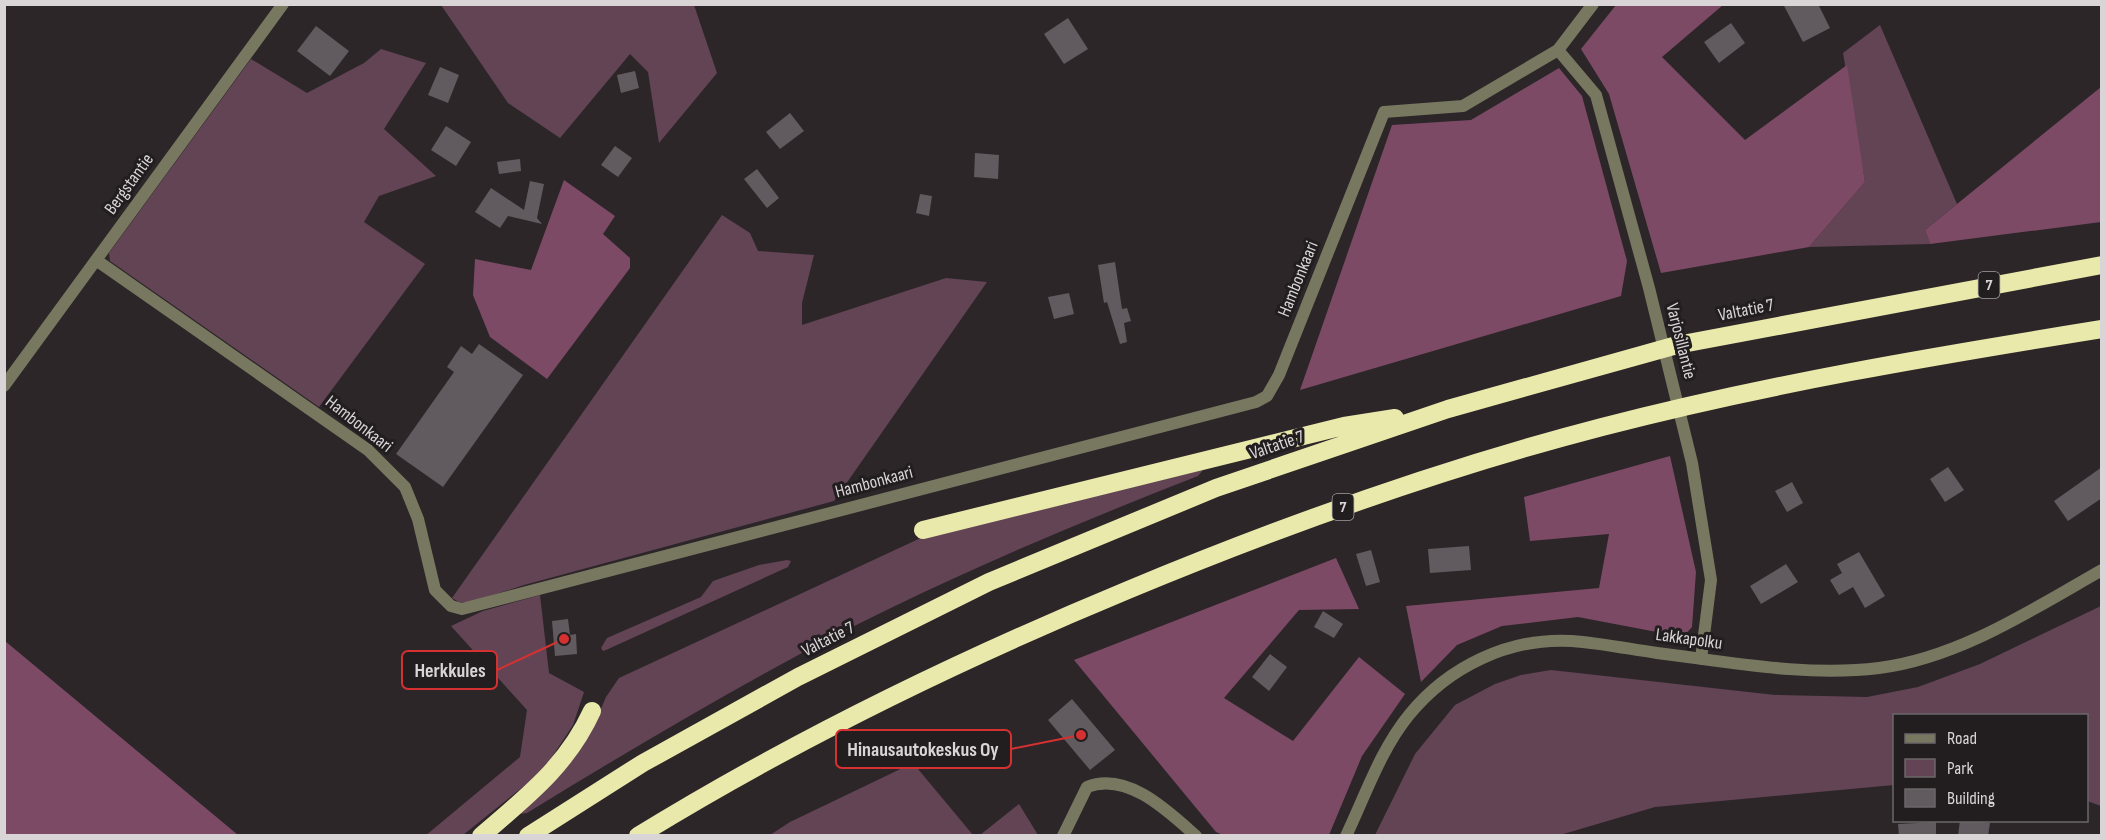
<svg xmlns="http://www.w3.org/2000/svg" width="2106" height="840" font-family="'Sofia Sans Condensed',sans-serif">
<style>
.green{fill:#634455}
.forest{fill:#7d4a66}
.building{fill:#615a5e}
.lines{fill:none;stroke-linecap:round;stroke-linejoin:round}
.street{stroke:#787860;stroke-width:12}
.highway{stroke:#e9e9ab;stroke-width:18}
.labels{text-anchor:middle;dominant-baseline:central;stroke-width:6;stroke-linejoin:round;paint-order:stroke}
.shield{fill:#221d1f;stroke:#a29ea0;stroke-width:1.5}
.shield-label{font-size:16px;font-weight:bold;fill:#d9d5d7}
.street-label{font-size:18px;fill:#d9d5d7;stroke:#221d1f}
.leader{fill:none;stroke:#d63131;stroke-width:2}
.callout-dot{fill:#d63131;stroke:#221d1f;stroke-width:2}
.callout{fill:#221d1f;stroke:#d63131;stroke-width:2}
.callout-label{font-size:20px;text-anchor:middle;font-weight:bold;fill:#d9d5d7}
</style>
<rect width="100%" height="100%" fill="#2c2629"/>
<path class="green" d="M441,5H694L717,73L659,143L648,72L630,54L560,138L508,103Z
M1880,25L1957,204L1925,230L1930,244L1809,247L1865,182L1843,53Z
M381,49L426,63L384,129L436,176L379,196L364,222L425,264L319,407L110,261L109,253L251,59L307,93L364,63Z
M722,215L750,233L758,251L814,255L802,303V325L946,278L987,282L834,501L524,585L468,603L459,602L452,598Z
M1203,470L1198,476C1052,533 906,595 769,671C687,716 607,764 527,813L519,814L592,730L606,697L619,678L925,536Z
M787,560L791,561L788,567L606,650L603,651L601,648L607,638L701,597L713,581L759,565Z
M540,595L549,673L584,692L573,725L550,760L529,782L463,835L425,836L520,757L527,710L451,626L483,611Z
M2101,606V806L2087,801L2086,716H1894V785L1655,807L1560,835H1375L1415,754L1455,705L1495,684L1521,675L1551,670L1775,695L1867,697L1918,687L1980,664Z
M913,763L973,835H770L790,822Z
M1019,804L1038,835H980Z"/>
<path class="forest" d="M1616,5H1723L1662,57L1745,140L1847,65L1865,182L1809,247L1661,273L1609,94L1581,49Z
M1559,68L1582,96L1627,261L1621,296L1300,390L1392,125L1471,120Z
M2101,87V222L1930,244L1925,230Z
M564,180L615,216L603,234L630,258V268L547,379L490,337L473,295L475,259L531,270Z
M1670,456L1696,572L1692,627L1683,637L1578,617L1502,626L1457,645L1421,682L1406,606L1599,588L1609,534L1530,541L1524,497Z
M1336,558L1359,609L1299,610L1224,698L1293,741L1359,657L1405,694L1362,756L1329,835H1223L1216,832L1074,660Z
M5,641L238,835H5Z"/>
<path class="building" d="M1783,4H1818L1830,28L1803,42Z
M1068,18L1088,49L1064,64L1044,34Z
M1731,23L1745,43L1719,63L1704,42Z
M316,26L349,51L330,76L297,51Z
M440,67L459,75L448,103L428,95Z
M635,71L639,88L621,93L617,75Z
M790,113L804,131L780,149L766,132Z
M446,126L471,142L456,166L431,150Z
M615,146L632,158L618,177L601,165Z
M975,153L999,155L998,179L974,177Z
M520,159L521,171L499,174L497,162Z
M757,169L779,198L767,208L744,179Z
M530,181L544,184L537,218L542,224L508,216L500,228L475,212L491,188L524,210Z
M920,194L932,196L929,216L916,213Z
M1115,262L1122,309L1127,308L1131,321L1124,323L1127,342L1120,344L1107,302L1104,303L1098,265Z
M1069,293L1074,314L1054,319L1048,297Z
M479,344L523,375L443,487L396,454L454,372L447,367L461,346L472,354Z
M1948,467L1964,490L1945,502L1930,479Z
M2102,467V498L2068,521L2054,501Z
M1792,482L1803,503L1787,512L1775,491Z
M1469,546L1471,570L1430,573L1428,549Z
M1371,550L1380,582L1366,586L1356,554Z
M1859,552L1885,596L1865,608L1853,587L1839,595L1830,580L1842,573L1837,564Z
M1786,564L1798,582L1761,604L1750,586Z
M1323,611L1343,624L1334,638L1314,627Z
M568,619L570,635L576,634L577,654L555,656L552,621Z
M1270,654L1287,667L1269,691L1252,677Z
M1072,699L1115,750L1090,770L1048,720Z
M1960,820L1990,823L1988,836H1958Z
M1936,822V836H1899L1898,824Z"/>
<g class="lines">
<path class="street" d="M1558,50L1596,95L1649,288L1692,463L1711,580L1701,659
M96,260L368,450L405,487L418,519L435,590L451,606L462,609L1256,402L1267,396L1279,375L1384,112L1463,106L1558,50L1593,4
M4,386L283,4
M1063,836L1087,787C1127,771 1168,811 1196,836
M1346,836C1365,796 1381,749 1409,715C1448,667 1509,637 1572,641C1600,643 1629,649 1657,653C1730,662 1806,677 1879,668C1959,658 2033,609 2102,570"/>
<path class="highway" d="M923,530L1344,426L1395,418
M481,836C526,797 567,766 592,711
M528,836L643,763L798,677L989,582L1216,488L1448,409L1677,345L2102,265
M638,836C794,740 959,660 1128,590C1282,526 1440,469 1602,427C1767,384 1934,356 2102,329"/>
</g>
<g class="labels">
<g class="shield">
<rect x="1978.5" y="272" width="21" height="26" rx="4.5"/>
<rect x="1332.5" y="494" width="21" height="26" rx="4.5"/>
</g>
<g class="shield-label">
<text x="1989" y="285">7</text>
<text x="1343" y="507">7</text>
</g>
<g class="street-label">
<text transform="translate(129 184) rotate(-54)">Bergstantie</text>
<text transform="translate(1298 279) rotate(-68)">Hambonkaari</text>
<text transform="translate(1746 310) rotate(-11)">Valtatie 7</text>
<text transform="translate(1681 341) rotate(76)">Varjosillantie</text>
<text transform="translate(359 424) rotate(38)">Hambonkaari</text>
<text transform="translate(1277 445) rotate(-19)">Valtatie 7</text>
<text transform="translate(874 482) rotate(-15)">Hambonkaari</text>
<text transform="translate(828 639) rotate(-27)">Valtatie 7</text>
<text transform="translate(1689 639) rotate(8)">Lakkapolku</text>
</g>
</g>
<path class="leader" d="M564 639L497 670M1081 735L1011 749"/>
<g class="callout-dot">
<circle cx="564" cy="639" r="6"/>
<circle cx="1081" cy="735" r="6"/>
</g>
<g class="callout">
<rect x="402" y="651" width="95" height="38" rx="6"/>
<rect x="836" y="730" width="175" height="38" rx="6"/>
</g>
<g class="callout-label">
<text x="450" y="677">Herkkules</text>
<text x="923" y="756">Hinausautokeskus Oy</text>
</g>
<rect width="2106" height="840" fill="none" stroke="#d9d5d7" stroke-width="12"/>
<rect x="1893" y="714" width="195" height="108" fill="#221d1f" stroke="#6b6769" stroke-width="1.5"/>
<rect x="1905" y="734" width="30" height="9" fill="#787860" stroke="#6b6769" stroke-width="1.5"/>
<text x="1947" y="744" font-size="18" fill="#d9d5d7">Road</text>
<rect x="1905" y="759" width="30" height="18" fill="#634455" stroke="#6b6769" stroke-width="1.5"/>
<text x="1947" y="774" font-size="18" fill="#d9d5d7">Park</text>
<rect x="1905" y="789" width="30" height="18" fill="#615a5e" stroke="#6b6769" stroke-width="1.5"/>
<text x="1947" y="804" font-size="18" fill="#d9d5d7">Building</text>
</svg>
